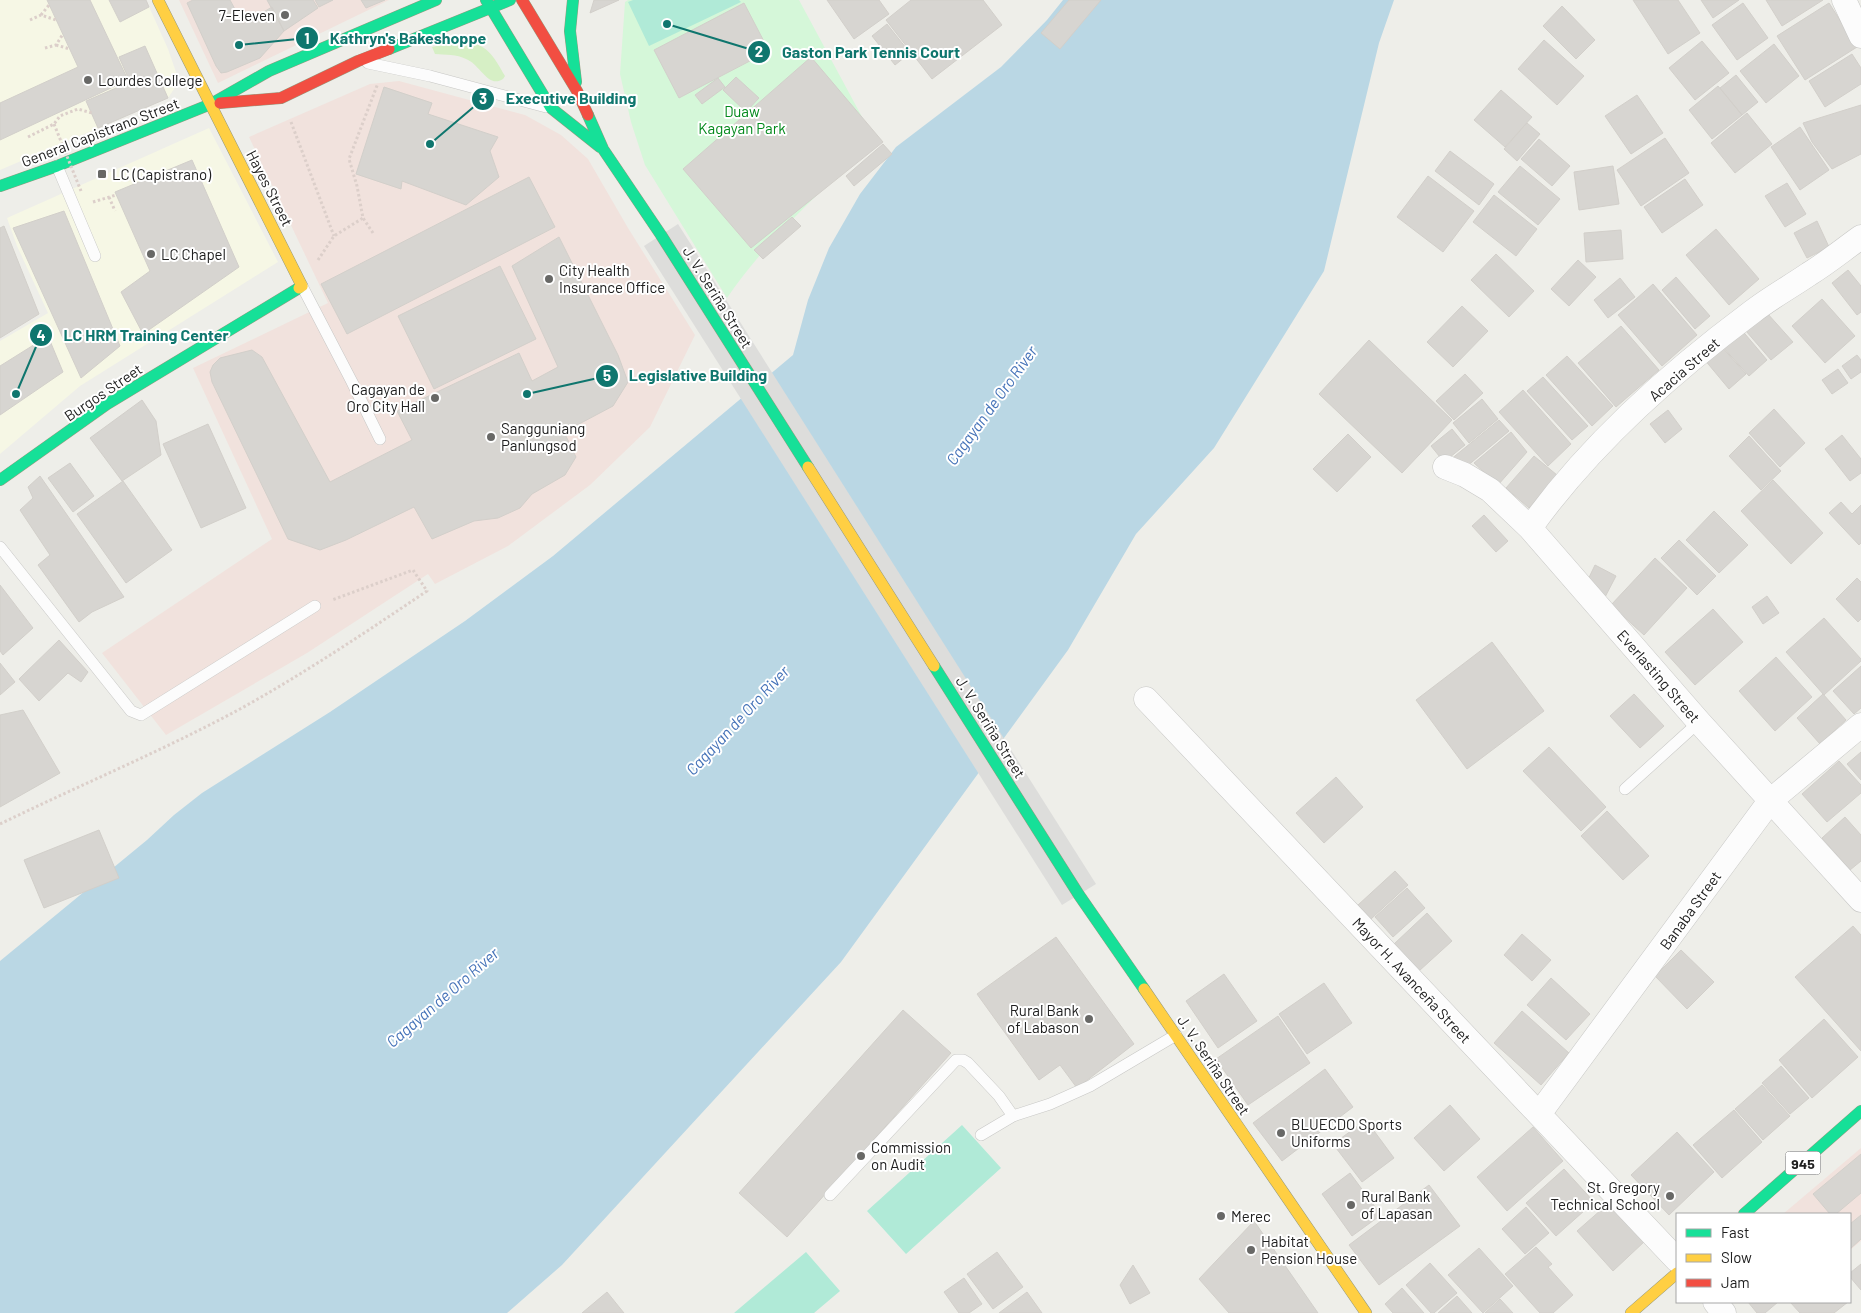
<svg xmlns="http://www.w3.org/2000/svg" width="1861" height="1313" font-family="Barlow,sans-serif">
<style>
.commercial{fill:#f1e2dd}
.education{fill:#f6f7e5}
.grass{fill:#d6efc5}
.park{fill:#d5f7d9}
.pitch{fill:#b0ead7}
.water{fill:#bad7e4}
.pier{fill:#dddddb}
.building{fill:#d7d5d1;stroke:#d2cfca}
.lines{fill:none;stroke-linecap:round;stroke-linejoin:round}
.lane-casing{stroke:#c7c7c5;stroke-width:12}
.street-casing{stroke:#c7c7c5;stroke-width:25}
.fast-casing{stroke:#959a7f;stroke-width:12}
.slow-casing{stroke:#959a7f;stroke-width:12}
.jam-casing{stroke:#959a7f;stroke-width:12}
.path{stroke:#dccfca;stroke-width:3;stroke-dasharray:2.5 2.5;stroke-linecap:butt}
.lane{stroke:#fcfcfc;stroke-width:11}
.street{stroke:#fcfcfc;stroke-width:24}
.fast{stroke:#16e098;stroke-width:11}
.slow{stroke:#ffcf43;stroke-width:11}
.jam{stroke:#f24e42;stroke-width:11}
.path-bridge{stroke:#dccfca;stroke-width:3;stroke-dasharray:2.5 2.5;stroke-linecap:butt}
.poi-dot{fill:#686866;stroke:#fff;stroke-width:2}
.labels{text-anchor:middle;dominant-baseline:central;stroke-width:4;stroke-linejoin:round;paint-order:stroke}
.shield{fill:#fff;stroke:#636363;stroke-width:1}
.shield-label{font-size:14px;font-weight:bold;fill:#202020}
.poi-label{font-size:15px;fill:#202020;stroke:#fff;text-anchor:start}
.park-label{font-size:15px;fill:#03891c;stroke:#fff}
.street-label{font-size:15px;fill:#202020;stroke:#fff}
.water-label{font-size:16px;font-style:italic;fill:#4472b8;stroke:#fff}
.leader{fill:none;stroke:#0f766e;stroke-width:2}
.callout-dot{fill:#0f766e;stroke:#fff;stroke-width:2}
.mark-label{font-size:15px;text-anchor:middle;font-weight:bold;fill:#fff}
.callout-label{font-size:16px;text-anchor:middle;font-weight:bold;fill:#0f766e;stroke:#fff;stroke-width:4;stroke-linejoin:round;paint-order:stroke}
</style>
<rect width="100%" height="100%" fill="#eeeee9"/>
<path class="commercial" d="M179,0H389L218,83Z
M399,81L525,115L561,135L588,159L628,228L695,335L650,427L590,485L508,546L435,584L428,574L307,653L166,735L102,653L272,539L193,368L328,303L249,137L370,84Z
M1861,1148V1241L1850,1250V1214H1783Z"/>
<path class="education" d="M0,0H146L168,49L177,75L176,86L168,98L0,170Z
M209,128L278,262L80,386L0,454V341L48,313L17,246L7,218Z"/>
<path class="grass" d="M461,41C487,43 493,55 505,76L503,79C488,89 480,64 466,59C457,54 445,55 435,54L432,47Z"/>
<path class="park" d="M628,0H799L875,141C822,190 768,238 727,298L645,165L631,122L620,74L625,2Z"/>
<path class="pitch" d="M633,0H739L741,2L649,46L628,2Z
M962,1125L1001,1168L906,1254L867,1211Z
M806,1252L840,1291L814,1313H734Z"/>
<path class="water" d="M1063,0H1394L1379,43L1324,271L1214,448L1136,534L1068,650L841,962L562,1265L507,1313H0V961L147,840L174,815L202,793L330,712L465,621L553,556L793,355L808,300L829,248L860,194L896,147L1001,67L1047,20Z"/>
<path class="pier" d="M678,224L1096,884L1062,905L644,246Z"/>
<path class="building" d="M47,0H90L128,80L0,140V103L78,67Z
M109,0H146L149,7L120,22Z
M193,0H230L243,24L272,7L284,31L260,58L227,72L221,73L216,66L187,3Z
M267,0H313L318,8L284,31Z
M315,0H333L319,7Z
M361,0H385L366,8Z
M594,0H619L590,13Z
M827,0H879L889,14L854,39Z
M911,0H983L1002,25L932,79L886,20Z
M1069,0H1101L1060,49L1041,33Z
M1633,0H1678L1700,33L1668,54Z
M1701,0H1739L1713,18Z
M1766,0H1823L1782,26Z
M744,3L769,51L679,98L654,50Z
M1743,3L1768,38L1737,60L1712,25Z
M1829,3L1857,47L1805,80L1777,36Z
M1562,6L1595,40L1576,59L1543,26Z
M887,24L910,53L895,65L872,36Z
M1544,40L1584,76L1557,105L1518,69Z
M1702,41L1729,73L1695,100L1669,68Z
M1774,44L1799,76L1766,103L1740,71Z
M145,46L168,98L98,128L86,101L130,82L119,57Z
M1852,54L1861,68V84L1825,107L1809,81Z
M811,57L883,142L751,248L683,169Z
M1736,75L1758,102L1742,115L1720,88Z
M736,77L759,98L746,112L723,90Z
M718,78L725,87L702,104L695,95Z
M1718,86L1742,115L1712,139L1689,110Z
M384,87L432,103L428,114L498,137L490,151L499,177L466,205L402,181L401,189L356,174Z
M1501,90L1532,117L1505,147L1474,120Z
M1637,95L1663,133L1631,154L1605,116Z
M1861,105V154L1832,169L1812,142L1803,123Z
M1747,113L1772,144L1735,173L1711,143Z
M1527,123L1540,134L1517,161L1504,149Z
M1800,127L1829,170L1800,190L1771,147Z
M1665,138L1689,173L1641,206L1617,170Z
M1539,139L1570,166L1552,186L1521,159Z
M883,144L892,154L854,186L846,176Z
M1450,151L1494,184L1479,205L1435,171Z
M192,160L239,267L143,334L121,292L150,271L115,192Z
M1520,166L1560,199L1538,225L1498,192Z
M1613,166L1619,204L1579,210L1574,172Z
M1428,176L1474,211L1443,252L1397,217Z
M529,177L555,227L347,334L321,284Z
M1685,179L1703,205L1662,233L1644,207Z
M1787,183L1806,214L1785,227L1765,196Z
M1494,195L1537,229L1516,256L1473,222Z
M64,211L120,346L81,378L13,228Z
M792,217L801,226L763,259L754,250Z
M1817,221L1829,247L1807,258L1794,233Z
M4,226L39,314L0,338V228Z
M1716,229L1759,279L1729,305L1686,255Z
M1621,230L1623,259L1586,262L1584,233Z
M559,237L618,355L628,382L613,406L564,432L576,457L565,475L532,494L520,508L498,518L474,521L432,539L414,507L346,540L320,550L288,539L212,382L210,372L213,365L220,358L252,350L262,357L330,482L412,440L397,411L519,353L532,381L558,367L512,266Z
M1496,254L1534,291L1509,317L1471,280Z
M1578,260L1596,277L1569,306L1551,289Z
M500,266L536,339L434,389L398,316Z
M1848,270L1861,286V312L1857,315L1832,283Z
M1676,277L1710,316L1695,329L1662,290Z
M1620,278L1635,297L1608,318L1594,300Z
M1653,284L1697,335L1662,366L1618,315Z
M1822,299L1855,336L1825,363L1792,326Z
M1462,306L1488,331L1453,367L1427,342Z
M1767,313L1793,342L1771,360L1746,331Z
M1621,326L1659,370L1616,407L1578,363Z
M1740,328L1767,360L1749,376L1721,345Z
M48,336L63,372L0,415V366Z
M1369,340L1452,420L1402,473L1319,394Z
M1720,345L1746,374L1729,389L1704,359Z
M1857,355L1861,360V372L1851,379L1842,366Z
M1567,356L1613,406L1592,426L1546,375Z
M1838,369L1848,383L1832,394L1822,380Z
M1465,374L1483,393L1454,420L1436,401Z
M1543,377L1588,426L1572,440L1527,391Z
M1523,390L1571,444L1548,466L1499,412Z
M1482,399L1498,419L1469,443L1453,423Z
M142,400L156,421L161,455L122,481L90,438Z
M1774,409L1805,443L1780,467L1749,433Z
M1668,410L1682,429L1665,443L1650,424Z
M1499,420L1509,431L1460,472L1450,460Z
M208,424L246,508L201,528L163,444Z
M1452,429L1465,445L1444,462L1431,446Z
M1511,432L1527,452L1498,485L1474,463Z
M1348,434L1371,457L1337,492L1313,469Z
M1842,435L1861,459V473L1850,481L1825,449Z
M1749,436L1781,471L1761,490L1729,456Z
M1534,456L1557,475L1529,508L1506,488Z
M70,463L94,496L73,512L48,478Z
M40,476L124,597L92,612L79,622L38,565L50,555L20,510L33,498L28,487Z
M1773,480L1823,533L1791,564L1741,511Z
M123,481L172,550L126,583L77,514Z
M1841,502L1852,514L1861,505V543L1859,545L1829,513Z
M1714,511L1748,545L1719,573L1686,540Z
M1484,515L1508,541L1496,552L1472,526Z
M1679,540L1716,576L1697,595L1661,558Z
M1655,558L1687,588L1644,635L1611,605Z
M1595,565L1616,576L1604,599L1584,588Z
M1857,578L1861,582V619L1858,622L1836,599Z
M0,585L33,628L3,655L0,651Z
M1767,596L1779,613L1763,624L1752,607Z
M1713,609L1743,642L1695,685L1665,652Z
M1824,618L1861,659V661L1824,695L1786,652Z
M59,640L88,672L81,682L68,673L39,701L19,679Z
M1492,642L1544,711L1467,769L1416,700Z
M1776,657L1812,697L1775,731L1739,691Z
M0,663L15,682L0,695Z
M1861,666V708L1854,714L1833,691Z
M1634,694L1664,726L1640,748L1610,716Z
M1823,694L1846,720L1820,744L1797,718Z
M23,710L60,773L0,807V715Z
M1549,747L1606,807L1581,831L1523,771Z
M1861,752V780L1847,764Z
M1839,761L1861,785V793L1827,822L1802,794Z
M1336,777L1363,807L1324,843L1296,813Z
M1607,811L1649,856L1623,880L1581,836Z
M1845,817L1861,835V861L1850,870L1822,838Z
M99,830L119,878L44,908L24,860Z
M1395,871L1408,885L1371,919L1358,905Z
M1407,888L1425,908L1393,937L1375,917Z
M1427,913L1452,941L1419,971L1394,944Z
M1853,926L1861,935V1051L1795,977Z
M1522,934L1551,960L1532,981L1504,955Z
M1056,937L1134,1044L1077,1088L1060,1065L1039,1080L977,994Z
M1681,950L1714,982L1687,1009L1655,976Z
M1224,974L1257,1021L1218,1048L1186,1001Z
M1551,978L1590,1014L1566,1040L1527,1005Z
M1324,983L1352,1023L1307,1054L1279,1014Z
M903,1010L951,1053L787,1237L739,1193Z
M1522,1011L1569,1053L1541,1085L1494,1043Z
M1278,1016L1310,1063L1248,1105L1216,1059Z
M1824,1019L1858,1057L1812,1098L1779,1060Z
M1781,1066L1809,1098L1790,1114L1762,1083Z
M1325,1069L1353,1107L1282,1161L1253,1123Z
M1762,1085L1790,1116L1763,1140L1735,1109Z
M1450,1105L1480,1139L1444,1171L1414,1138Z
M1734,1110L1762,1142L1722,1178L1693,1145Z
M1366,1120L1394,1158L1362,1182L1333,1144Z
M1533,1127L1563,1161L1507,1211L1477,1177Z
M1677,1132L1714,1172L1669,1215L1631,1175Z
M1861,1154V1193L1836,1214H1830L1813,1194Z
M1564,1169L1594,1202L1556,1236L1526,1203Z
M1350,1173L1381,1215L1352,1236L1322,1194Z
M1429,1185L1460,1226L1379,1285L1349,1245Z
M1610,1202L1645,1241L1613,1271L1577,1231Z
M1526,1207L1549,1233L1525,1254L1502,1229Z
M1861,1215V1239L1850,1249V1224Z
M1254,1221L1318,1313H1229L1199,1279Z
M1536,1247L1552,1264L1548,1267L1573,1295L1553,1313H1540L1505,1274Z
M1479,1248L1513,1286L1483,1313L1448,1275Z
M997,1252L1023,1287L993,1309L967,1274Z
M1430,1263L1457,1293L1434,1313H1431L1406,1285Z
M1861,1264V1290L1850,1277V1273Z
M1133,1265L1150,1293L1130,1304L1120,1285Z
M964,1278L982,1304L969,1313H959L944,1292Z
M1402,1288L1424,1313H1393L1385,1304Z
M607,1292L624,1313H582Z
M1027,1292L1042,1313H999Z
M1457,1296L1472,1313H1438Z
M1500,1299L1513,1313H1485Z
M1748,1302H1778L1765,1313H1757Z
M1790,1302H1848L1834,1313H1800Z"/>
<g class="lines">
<defs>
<path id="lane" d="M368,63L430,76L546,107
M57,166L95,256
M302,286L352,382L380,439
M0,547L131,711L141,715L315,606
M1625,789L1699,722
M981,1135L1013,1116L1050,1104L1090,1086L1176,1035
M830,1195L956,1060H963L968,1063L999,1096L1013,1116"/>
<path id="street" d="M1844,0L1861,36
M1445,467L1465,475L1490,490L1530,528L1699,722L1861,900
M1530,528C1590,444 1670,373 1752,312C1770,298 1790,287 1809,274C1827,263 1844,249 1861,237
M1146,699L1677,1260
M1539,1114L1770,801L1861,725
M1715,1302L1724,1313"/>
<path id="fast" d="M486,0L551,108L600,147
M573,0L570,31L576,82
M389,49L510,0
M588,115L603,149L661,235L808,467
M0,186L57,166L211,104L269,71L436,0
M0,480L107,404L299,288
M934,666L1079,895L1144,989
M1744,1214L1861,1111"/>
<path id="slow" d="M158,0L302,286L299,288
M808,467L934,666
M1144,989L1366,1313
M1631,1313L1677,1273"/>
<path id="jam" d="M522,0L577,91L588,115
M220,103L281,98L358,61L389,49"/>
</defs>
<use href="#lane" class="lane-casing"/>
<use href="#street" class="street-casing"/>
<use href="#fast" class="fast-casing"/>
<use href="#slow" class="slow-casing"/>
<use href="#jam" class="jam-casing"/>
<path class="path" d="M41,15L49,5
M30,20L41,15L56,20
M56,45L70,49
M45,48L56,45L63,34
M291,122L334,236
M28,137L54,124L60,116L70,112L78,109L92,113
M109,197L115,211
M93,202L116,195
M373,233L363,218L357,186L349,159L378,83
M318,260L334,236L363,218
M0,824C80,785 162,751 240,709C305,673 366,632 427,591L413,570L332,600"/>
<use href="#lane" class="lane"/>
<use href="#street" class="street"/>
<use href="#fast" class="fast"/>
<use href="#slow" class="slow"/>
<use href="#jam" class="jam"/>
<path class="path-bridge" d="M54,124L81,191"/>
</g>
<g class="poi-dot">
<circle cx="285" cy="15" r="5"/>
<circle cx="88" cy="80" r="5"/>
<rect x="97" y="169" width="10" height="10" rx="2.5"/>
<circle cx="151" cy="254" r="5"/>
<circle cx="549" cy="279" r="5"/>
<circle cx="435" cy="398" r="5"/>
<circle cx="491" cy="437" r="5"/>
<circle cx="1089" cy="1019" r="5"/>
<circle cx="1281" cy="1133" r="5"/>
<circle cx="861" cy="1156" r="5"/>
<circle cx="1670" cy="1196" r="5"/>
<circle cx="1351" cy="1205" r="5"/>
<circle cx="1221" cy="1216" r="5"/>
<circle cx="1251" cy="1250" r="5"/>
</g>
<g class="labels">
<rect class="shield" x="1785.5" y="1151.5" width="35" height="23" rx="4"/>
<g class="shield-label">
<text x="1803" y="1163">945</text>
</g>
<g class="poi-label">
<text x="275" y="15" text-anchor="end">7-Eleven</text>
<text x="98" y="80">Lourdes College</text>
<text x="112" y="174">LC (Capistrano)</text>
<text x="161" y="254">LC Chapel</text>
<text x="559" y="270">City Health<tspan x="559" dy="17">Insurance Office</tspan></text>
<text x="425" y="389" text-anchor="end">Cagayan de<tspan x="425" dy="17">Oro City Hall</tspan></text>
<text x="501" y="428">Sangguniang<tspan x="501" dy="17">Panlungsod</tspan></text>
<text x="1079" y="1010" text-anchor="end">Rural Bank<tspan x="1079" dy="17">of Labason</tspan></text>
<text x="1291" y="1124">BLUECDO Sports<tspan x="1291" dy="17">Uniforms</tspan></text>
<text x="871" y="1147">Commission<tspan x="871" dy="17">on Audit</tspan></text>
<text x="1660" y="1187" text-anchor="end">St. Gregory<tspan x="1660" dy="17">Technical School</tspan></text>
<text x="1361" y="1196">Rural Bank<tspan x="1361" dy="17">of Lapasan</tspan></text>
<text x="1231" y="1216">Merec</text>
<text x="1261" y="1241">Habitat<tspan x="1261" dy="17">Pension House</tspan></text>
</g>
<g class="park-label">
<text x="742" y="111">Duaw<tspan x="742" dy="17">Kagayan Park</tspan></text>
</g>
<g class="street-label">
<text transform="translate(100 132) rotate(-21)">General Capistrano Street</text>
<text transform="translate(270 188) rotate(63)">Hayes Street</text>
<text transform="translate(718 297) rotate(58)">J. V. Seriña Street</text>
<text transform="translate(1684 369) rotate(-41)">Acacia Street</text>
<text transform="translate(103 392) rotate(-34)">Burgos Street</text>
<text transform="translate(1659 676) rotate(49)">Everlasting Street</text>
<text transform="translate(991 727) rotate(58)">J. V. Seriña Street</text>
<text transform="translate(1690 910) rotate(-54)">Banaba Street</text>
<text transform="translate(1412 980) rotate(47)">Mayor H. Avanceña Street</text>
<text transform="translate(1214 1065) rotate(56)">J. V. Seriña Street</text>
</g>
<g class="water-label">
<text transform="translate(991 405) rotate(-54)">Cagayan de Oro River</text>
<text transform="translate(737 720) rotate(-47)">Cagayan de Oro River</text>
<text transform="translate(442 997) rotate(-41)">Cagayan de Oro River</text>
</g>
</g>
<path class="leader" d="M239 45L307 38M667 24L759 52M430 144L483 99M16 394L41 335M527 394L607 376"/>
<g class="callout-dot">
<circle cx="239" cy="45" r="5"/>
<circle cx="667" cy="24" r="5"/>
<circle cx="430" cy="144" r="5"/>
<circle cx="16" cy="394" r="5"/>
<circle cx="527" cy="394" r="5"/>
<circle cx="307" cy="38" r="12"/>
<circle cx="759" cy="52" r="12"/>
<circle cx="483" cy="99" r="12"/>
<circle cx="41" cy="335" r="12"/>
<circle cx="607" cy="376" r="12"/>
</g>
<g class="mark-label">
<text x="307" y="44">1</text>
<text x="759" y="57">2</text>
<text x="483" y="104">3</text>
<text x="41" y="341">4</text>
<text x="607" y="381">5</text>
</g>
<g class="callout-label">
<text x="408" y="44">Kathryn's Bakeshoppe</text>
<text x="871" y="58">Gaston Park Tennis Court</text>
<text x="571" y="104">Executive Building</text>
<text x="146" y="341">LC HRM Training Center</text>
<text x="698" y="381">Legislative Building</text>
</g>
<rect x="1676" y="1213" width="175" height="90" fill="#ffffff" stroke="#a6a6a6"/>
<rect x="1686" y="1229" width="25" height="8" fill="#16e098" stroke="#a6a6a6"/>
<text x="1721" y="1238" font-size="15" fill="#202020">Fast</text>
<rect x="1686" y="1254" width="25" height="8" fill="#ffcf43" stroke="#a6a6a6"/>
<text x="1721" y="1263" font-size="15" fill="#202020">Slow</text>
<rect x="1686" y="1279" width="25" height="8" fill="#f24e42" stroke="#a6a6a6"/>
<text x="1721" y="1288" font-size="15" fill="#202020">Jam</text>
</svg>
